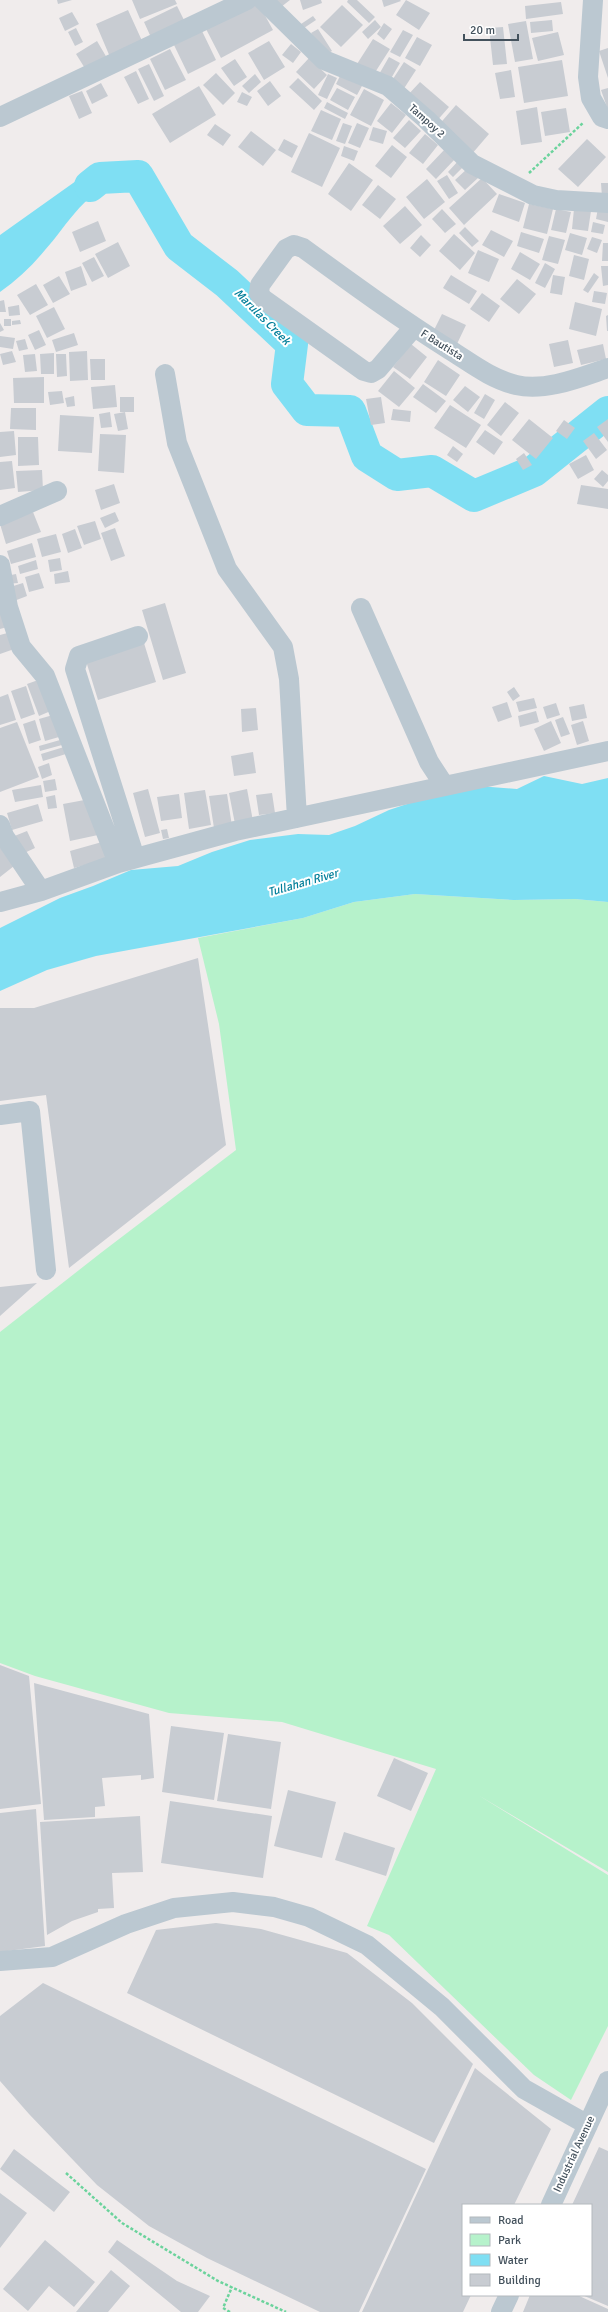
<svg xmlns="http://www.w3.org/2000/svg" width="608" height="2312" font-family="Signika,sans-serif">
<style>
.green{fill:#b6f2cb}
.water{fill:#7fdff3}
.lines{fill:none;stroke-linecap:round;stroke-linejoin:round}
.river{stroke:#7fdff3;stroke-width:32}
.building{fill:#c8ccd2}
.path{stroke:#6bd39c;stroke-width:2.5;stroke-dasharray:3 2;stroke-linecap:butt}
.minor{stroke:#bbc8d1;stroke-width:20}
.labels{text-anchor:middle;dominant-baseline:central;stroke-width:4;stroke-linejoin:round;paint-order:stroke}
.street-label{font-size:11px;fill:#43515c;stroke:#fff}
.water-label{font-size:12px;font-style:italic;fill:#037f9a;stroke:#fff}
</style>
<rect width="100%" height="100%" fill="#f0ecec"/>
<path class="green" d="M415,894L514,900L575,899L608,902V1872L478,1795L608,1875V2026L571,2100L534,2075L389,1935L367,1926L436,1769L282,1722L169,1713L35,1676L0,1663V1332L102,1252L236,1150L219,1024L198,938L303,918L354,902Z"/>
<path class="water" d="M110,166H133L130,183C92,178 67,226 45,250C32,266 17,280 0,292V235L83,176Z
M544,776L582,784L608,778V902L575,899L514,900L415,894L354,902L303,918L96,956L47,970L0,991V928L60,898L93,886L131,870L178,866L212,852L250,840L298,834L329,835L355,826L389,810L425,798L478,786L517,789Z"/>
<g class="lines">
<path class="river" d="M90,186L100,178L138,176L179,246L227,283L292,344L287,384L307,410L350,411L367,456L397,475L432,471L474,496L534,471L608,412"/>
</g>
<path class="building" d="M57,0H72L58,4Z
M132,0H175L177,4L140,19Z
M275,0H290L281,7Z
M300,0H321L322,3L303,10Z
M348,0H357L375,17L369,23L347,2Z
M382,0H400L401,1L384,7Z
M406,0L430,13L419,30L396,15Z
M257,1L273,30L221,58L206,29Z
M561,2L563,14L526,19L525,6Z
M342,5L363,25L341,47L320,27Z
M177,6L188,28L154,44L144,22Z
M128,10L143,43L110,57L96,24Z
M72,12L79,24L65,31L59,18Z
M313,16L316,20L304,28L301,24Z
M375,20L381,27L368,39L362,32Z
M552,20L553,31L531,33L530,22Z
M526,21L533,59L515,62L508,24Z
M384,23L392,29L384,40L377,34Z
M503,27L507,64L493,65L489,28Z
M76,28L83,42L75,46L68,32Z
M318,29L332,51L325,55L311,33Z
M403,30L413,35L400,57L390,52Z
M202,31L216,60L188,74L174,45Z
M558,32L564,55L538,61L532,38Z
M417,37L432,45L420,66L405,58Z
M373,39L390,49L374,74L357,64Z
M97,41L107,58L86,70L76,54Z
M269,41L285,67L264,80L248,53Z
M291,44L301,52L293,63L282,55Z
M608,48V78L599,51Z
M170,49L186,80L165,90L150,59Z
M389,57L400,63L389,82L378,76Z
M309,58L327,75L314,89L296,72Z
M235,59L247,77L234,86L221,68Z
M562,60L568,96L524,103L518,67Z
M404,62L416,70L403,90L391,82Z
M149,64L164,96L154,101L138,69Z
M511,70L515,97L500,99L495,73Z
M136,71L149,99L138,104L124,77Z
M216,73L235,93L223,105L203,85Z
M255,74L261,82L249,93L242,86Z
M328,74L337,78L327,99L318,95Z
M341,74L363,84L357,95L336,84Z
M298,78L322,101L314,110L289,87Z
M270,81L281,96L268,106L257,91Z
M420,82L449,107L435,123L406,97Z
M101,83L108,96L92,104L86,91Z
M199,86L216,115L170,143L152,114Z
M337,88L355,97L348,110L330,100Z
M608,88V110L601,90Z
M364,89L384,100L371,126L350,115Z
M82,91L92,113L79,119L69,96Z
M242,92L252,97L247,106L237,102Z
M327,102L348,113L345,119L324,108Z
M391,103L406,115L392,133L377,121Z
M456,105L489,134L471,155L437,127Z
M537,107L542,142L521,145L516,111Z
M566,108L570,132L545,136L541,112Z
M321,110L341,119L332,140L311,131Z
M409,120L421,131L405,148L393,138Z
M343,123L352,126L345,144L336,141Z
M357,123L369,128L360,148L348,143Z
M215,124L231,135L223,146L207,135Z
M373,127L387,131L383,144L369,140Z
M251,131L276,150L263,166L238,147Z
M309,133L340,148L322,187L291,172Z
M425,134L438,145L423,164L409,153Z
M284,139L298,146L292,158L278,150Z
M587,139L606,157L578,187L558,169Z
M392,145L407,157L391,178L375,166Z
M344,146L358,151L354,161L341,156Z
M445,149L455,159L436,179L426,169Z
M459,160L464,166L453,177L448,172Z
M349,163L373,180L351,211L328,194Z
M468,168L478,178L465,190L455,180Z
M447,175L458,193L449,199L437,181Z
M482,178L497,194L464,225L449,208Z
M427,179L445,202L424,219L406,197Z
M601,183H608V197H602Z
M378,185L396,199L380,219L362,205Z
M499,194L525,203L519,222L492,212Z
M529,204L553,209L547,234L523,228Z
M405,206L422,225L400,244L383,226Z
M598,208L608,210V222L596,219Z
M442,209L456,224L445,233L432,219Z
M556,209L571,212L566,233L551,230Z
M574,209L591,211L588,231L572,229Z
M98,221L106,241L80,252L72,232Z
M593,222L605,225L603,234L591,232Z
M465,227L479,241L472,247L459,233Z
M491,230L513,241L504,257L482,245Z
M521,232L544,239L539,253L517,246Z
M570,233L587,238L582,255L565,250Z
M454,234L475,253L460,270L439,251Z
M421,235L431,245L420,257L410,248Z
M549,236L565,240L558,264L542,260Z
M592,237L602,240L597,253L587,249Z
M118,242L130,266L108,278L95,254Z
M603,243H608V261H602Z
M478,250L499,259L489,282L468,273Z
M520,252L540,264L530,280L511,269Z
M574,255L589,259L584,280L569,276Z
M94,257L104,276L92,282L82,263Z
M545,263L555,269L545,288L535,283Z
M81,266L87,285L71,291L65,272Z
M601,266H608V285L603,286Z
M594,273L599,277L588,293L583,290Z
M451,275L477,291L469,304L443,288Z
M553,275L565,277L562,295L550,293Z
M59,276L70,294L53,303L43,285Z
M517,279L536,294L519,314L500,299Z
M36,284L48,305L30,315L17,295Z
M594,291L607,293L605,304L592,302Z
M482,293L500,306L489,322L470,309Z
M4,300L6,312H0V301Z
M575,302L602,309L596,336L569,329Z
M19,305L20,315L9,316L8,307Z
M54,307L65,329L47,338L36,316Z
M442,314L466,325L456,346L432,334Z
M608,315V331H607L606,316Z
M4,319H11V326H4Z
M20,320L21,324L12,325V321Z
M0,323L4,330L0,332Z
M39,330L46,345L35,350L28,335Z
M74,333L78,345L56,352L52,340Z
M0,336L15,338L13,349L0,347Z
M25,339L28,349L19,351L16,341Z
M568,340L573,363L554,367L549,344Z
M411,344L427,357L410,379L393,367Z
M603,344L606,359L581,365L577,350Z
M12,351L16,362L3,365L0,354Z
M87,351L88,380L70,381L69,352Z
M54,353V374H41L40,354Z
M35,354L37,371L25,372L23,355Z
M56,354H66L67,376L57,377Z
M90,359H105V380H91Z
M438,360L460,375L446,396L424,382Z
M394,371L415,388L399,407L378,391Z
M44,377V403H14L13,378Z
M423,384L446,401L436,413L413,397Z
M115,385L117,407L93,409L91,387Z
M465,386L480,397L468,412L453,400Z
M62,391L64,403L50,405L48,392Z
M485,394L495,400L484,419L474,413Z
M74,396L75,406L67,407L65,398Z
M120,397H134V412H120Z
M381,397L385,423L371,425L366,399Z
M505,402L519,413L501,436L487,425Z
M450,405L481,425L466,448L434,428Z
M11,408H36V430L10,429Z
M393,409L411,411L410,422L391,420Z
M110,412L112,427L101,428L99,414Z
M125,412L128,429L118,431L114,414Z
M60,415L94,417L92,453L58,451Z
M529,419L553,438L536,459L512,440Z
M608,419V442L597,427Z
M564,420L575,428L567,439L556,431Z
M485,430L503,442L494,455L476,442Z
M14,431L16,455L0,457V432Z
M594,433L607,450L596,459L583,441Z
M100,434L126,435L124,473L98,471Z
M18,437H38L39,465L18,466Z
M453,446L463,454L457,462L447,455Z
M524,453L532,465L523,470L516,459Z
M586,455L594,470L578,479L569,464Z
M12,461L15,488L0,490V462Z
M42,470L43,490L18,492L16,471Z
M602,470L608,475V481L603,487L594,479Z
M114,484L120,503L101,510L95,490Z
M581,485L608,489V509L577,504Z
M33,512L41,532L6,544L0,524Z
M115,512L119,521L105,528L100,518Z
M95,521L101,539L84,545L77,526Z
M115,528L125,556L111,561L101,533Z
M75,529L82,548L68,553L62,534Z
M56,534L61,552L42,557L37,539Z
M32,543L36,557L11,564L7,551Z
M60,558L62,570L50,572L48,560Z
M36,560L38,569L20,574L18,566Z
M68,571L70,582L55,584L54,574Z
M39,573L44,588L29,592L25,577Z
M16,574L18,583L7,584L6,576Z
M23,583L27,596L14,601L10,587Z
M165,603L186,673L163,680L142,610Z
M0,608L7,627L0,629Z
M11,632L17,648L0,654V635Z
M144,643L156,682L98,700L86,661Z
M41,679L53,710L39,716L27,684Z
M26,686L35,714L21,719L11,691Z
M514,687L520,696L513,701L507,692Z
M8,694L16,720L0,725V697Z
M534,698L537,708L519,712L516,702Z
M507,702L512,717L498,722L492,707Z
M556,703L560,715L547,719L543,707Z
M584,704L587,718L572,721L569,707Z
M256,708L258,730L242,732L241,709Z
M536,711L539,722L520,727L518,716Z
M53,715L59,737L45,741L39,719Z
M563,717L570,734L561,737L555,720Z
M35,720L41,740L29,744L23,724Z
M551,721L561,743L544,751L534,729Z
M583,721L589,741L577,745L571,725Z
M17,722L39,777L0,792V728Z
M60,740L62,745L40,751L39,746Z
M64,747L66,754L43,761L41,754Z
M253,752L256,773L234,776L231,756Z
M49,763L52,775L42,779L38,767Z
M55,779L57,790L45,792L43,781Z
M41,785L43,797L15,802L12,790Z
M148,789L160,833L145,837L133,793Z
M247,789L253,821L235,824L229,793Z
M205,790L211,825L189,829L184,793Z
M272,793L275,813L259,815L256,795Z
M179,794L182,818L161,821L157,797Z
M227,794L232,826L214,828L209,796Z
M55,795L57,808L48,809L46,797Z
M90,799L98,835L70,841L63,804Z
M38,804L43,821L12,830L7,813Z
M167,829L169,838L163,839L161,830Z
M27,831L35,848L20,855L12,837Z
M102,842L107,859L74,868L70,851Z
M0,847L14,866L0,877Z
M198,958L226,1145L69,1268L46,1095L0,1101V1008H34Z
M37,1283L0,1316V1287Z
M0,1665L29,1676L41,1804L0,1809Z
M34,1683L149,1714L154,1778L141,1780V1775L102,1778L105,1806L95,1807V1817L44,1820Z
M171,1726L224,1733L214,1800L162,1792Z
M228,1734L281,1742L271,1809L217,1801Z
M394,1758L428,1773L411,1811L377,1796Z
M288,1790L336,1802L322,1858L274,1846Z
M170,1801L272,1816L263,1878L161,1863Z
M36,1809L45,1946L0,1952V1813Z
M140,1816L143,1872L112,1873L114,1908L98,1909V1912L72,1921L47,1935L40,1822Z
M344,1832L395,1848L386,1876L335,1860Z
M216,1923L261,1929L347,1953L412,2003L473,2064L434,2143L127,1993L156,1930Z
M43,1983L426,2169L359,2312H320L207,2258L149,2226L97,2185L29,2114L0,2081V2016Z
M475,2068L551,2129L514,2205H463V2295H471L463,2312H362Z
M599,2147L608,2151V2306L582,2295H591V2205H572Z
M14,2149L70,2192L54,2212L0,2169Z
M0,2193L27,2213L0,2248Z
M45,2240L95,2282L74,2307L49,2286L28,2311L3,2289Z
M117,2240L177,2281L210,2296L198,2312H181L108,2252Z
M111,2270L130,2286L108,2312H76Z
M530,2295H577L608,2309V2312H523Z"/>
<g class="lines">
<path class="path" d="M529,173L584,122
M66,2173L122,2223L218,2281L286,2312
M230,2312L223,2308L232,2287"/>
<path class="minor" d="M263,0L324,60L388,86L426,119L472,164L533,195L556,200L608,203
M593,0L588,77L591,98L602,117L608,119
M0,117L247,0
M414,327L378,369L371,373L364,371L263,299L259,293L260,285L286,249L294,245L303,248C351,283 399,318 450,350C471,363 491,379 516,385C546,392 581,377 608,368
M165,374L177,443L227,569L283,647L289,679L297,818
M0,516L57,491
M0,565L8,607L21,647L45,676L118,863
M361,608L429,762L444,785
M0,825L4,836L41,891
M135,858L75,669L79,656L138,636
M0,902L41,891L118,863L235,831L608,751
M0,1115L30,1111L46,1270
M0,1961L52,1957L126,1924L174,1908L233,1902L274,1907L309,1917L367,1945L442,2007L524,2089L588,2125
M551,2205L608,2081
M501,2312L509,2295"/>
</g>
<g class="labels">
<g class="street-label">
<text transform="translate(427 121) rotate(42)">Tampoy 2</text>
<text transform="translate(442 345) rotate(32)">F Bautista</text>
<text transform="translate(574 2154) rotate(-65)">Industrial Avenue</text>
</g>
<g class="water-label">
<text transform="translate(262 317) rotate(45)">Marulas Creek</text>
<text transform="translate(303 883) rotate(-16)">Tullahan River</text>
</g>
</g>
<rect x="462" y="2204" width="130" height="92" fill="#ffffff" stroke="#b4b9be"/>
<rect x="470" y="2217" width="20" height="6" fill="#bbc8d1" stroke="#b4b9be"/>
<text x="498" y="2224" font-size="12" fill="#43515c">Road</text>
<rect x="470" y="2234" width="20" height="12" fill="#b6f2cb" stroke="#b4b9be"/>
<text x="498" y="2244" font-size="12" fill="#43515c">Park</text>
<rect x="470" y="2254" width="20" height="12" fill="#7fdff3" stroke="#b4b9be"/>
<text x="498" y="2264" font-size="12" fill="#43515c">Water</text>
<rect x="470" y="2274" width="20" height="12" fill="#c8ccd2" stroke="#b4b9be"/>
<text x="498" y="2284" font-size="12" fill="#43515c">Building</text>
<path d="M464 34v6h54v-6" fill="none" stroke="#43515c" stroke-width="2"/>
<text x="470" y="34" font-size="12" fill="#43515c" stroke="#ffffff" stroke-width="3" paint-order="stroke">20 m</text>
</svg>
